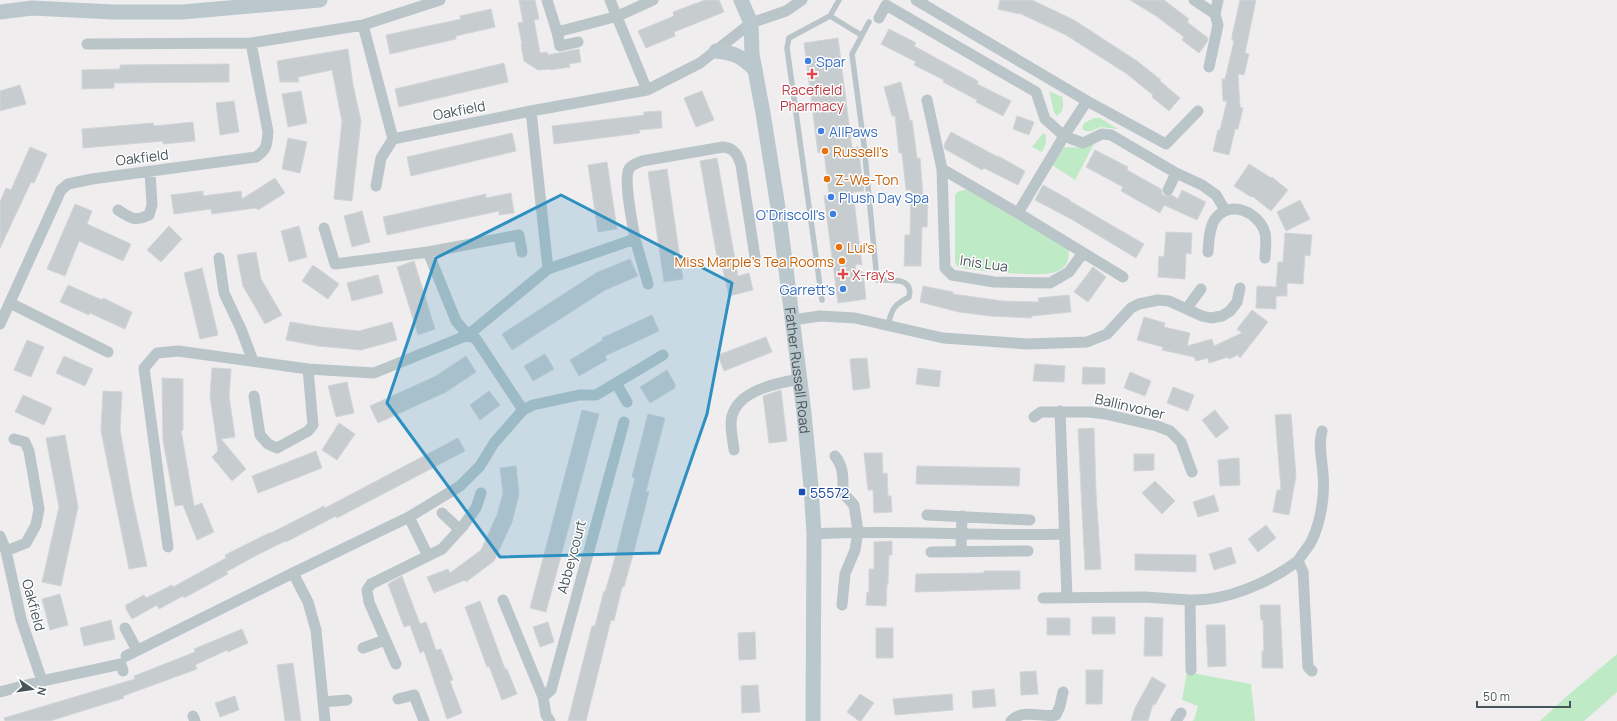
<svg xmlns="http://www.w3.org/2000/svg" width="1617" height="721" font-family="Manrope,sans-serif">
<style>
.green{fill:#bfeac6}
.building{fill:#c7cccf;stroke:#d2d5d8}
.lines{fill:none;stroke-linecap:round;stroke-linejoin:round}
.lane{stroke:#bac5c9;stroke-width:5.5}
.street{stroke:#bac5c9;stroke-width:11}
.secondary{stroke:#bac8cd;stroke-width:15}
.marked{fill:#2d90c1;fill-opacity:0.2;stroke:#2d90c1;stroke-width:3;stroke-linejoin:round}
.shop-dot{fill:#3f7fe0;stroke:#fff;stroke-width:1.5}
.health-dot{fill:#e0444e;stroke:#fff;stroke-width:1.5}
.food-dot{fill:#e8710a;stroke:#fff;stroke-width:1.5}
.transit-dot{fill:#1a4fb4;stroke:#fff;stroke-width:1.5}
.labels{text-anchor:middle;dominant-baseline:central;stroke-width:3;stroke-linejoin:round;paint-order:stroke}
.shop-label{font-size:14px;fill:#366cbe;stroke:#fff;text-anchor:start}
.health-label{font-size:14px;fill:#be3a42;stroke:#fff}
.street-label{font-size:14px;fill:#475459;stroke:#fff}
.food-label{font-size:14px;fill:#c56008;stroke:#fff;text-anchor:start}
.transit-label{font-size:14px;fill:#164399;stroke:#fff;text-anchor:start}
</style>
<rect width="100%" height="100%" fill="#f0edee"/>
<path class="green" d="M1049,91L1062,97C1064,106 1064,110 1057,116L1054,112Z
M1094,118H1100L1118,129L1100,127L1092,131H1085L1082,128L1084,123Z
M1043,133L1046,135V143L1042,152L1032,147Z
M1095,142L1075,180L1052,165L1061,150L1065,147C1077,148 1084,148 1095,142Z
M968,189L1068,248C1070,258 1068,266 1058,271C1043,279 985,270 966,269L957,266L955,262V196L957,192Z
M1617,654V692L1584,721H1540L1567,696Z
M1187,672L1251,684L1255,721H1192L1194,720L1198,706L1182,700Z"/>
<path class="building" d="M519,0H535L539,19L534,20L540,53L547,52L548,55L579,49L581,62L569,64L570,67L550,70V69L538,70L524,61L521,45L522,44L518,23L523,22Z
M705,0H719L724,12L674,32L675,36L646,48L638,31L674,16L673,12Z
M1000,0H1032L1074,20L1137,61L1161,80L1160,81L1180,98L1169,111L1152,97L1153,95L1127,74L1066,35L1019,13V14L998,9Z
M1130,0H1164L1189,19L1187,22L1208,38L1207,42L1199,53L1182,40L1184,37L1156,16Z
M1240,0H1256L1245,53L1249,54L1244,75L1238,74L1240,107L1243,108L1238,129H1235L1229,155L1213,151L1218,130H1220L1227,101H1223L1222,79H1225L1234,41L1232,40V36Z
M491,9L495,27L456,36V39L390,54L386,35L461,19L460,16Z
M889,29L916,43L914,46L978,81L977,84L1011,101L1003,116L976,102L977,100L943,82L944,80L914,65L916,62L881,44Z
M838,38L852,148L858,147L864,191L853,192L862,265L856,264L855,271L863,272L866,299L838,303L824,196L829,195L824,152L818,153L804,43Z
M348,49L353,85L361,121L352,201L334,199L342,121L332,70L298,77L299,82H280L277,61Z
M504,63L508,82L399,107L395,89Z
M229,64V82L114,83V88L82,89V70L120,69V65Z
M901,82L910,121L912,120L917,158H920L923,196H928L927,227H922L921,266H904L905,235H910L911,190H906L902,153H899L895,116H892L884,87Z
M20,85L26,104L0,111V91Z
M301,91L307,123L288,127L282,94Z
M702,91L714,120L696,127L684,98Z
M234,101L239,132L220,135L216,103Z
M661,111L662,128L639,130L640,133L554,144L552,126L644,115V112Z
M1017,116L1034,122L1029,135L1013,129Z
M193,122L195,141L163,144V141L83,148L82,129L153,123L154,126Z
M951,132L998,157V156L1025,171L1018,185L984,168L982,170L945,149L944,145Z
M512,133L516,151L411,176L407,157Z
M288,138L307,142L300,173L282,169Z
M30,147L47,154L34,183L31,182L0,248V202L6,188L11,190Z
M1095,150L1128,167L1127,170L1161,189L1162,194L1165,196L1172,195L1178,199L1182,190L1206,202L1197,220L1164,205L1160,213L1121,191L1123,187L1086,167Z
M717,158L738,276L749,273L753,290L729,296L721,262L718,263L700,161Z
M607,162L617,229L598,232L588,165Z
M1249,164L1271,178L1272,177L1288,190L1271,211L1252,196L1251,197L1234,186Z
M667,169L683,279L664,282L648,172Z
M275,178L285,193L258,210L256,208L212,214L211,209L174,214L171,195L203,191V196L241,191L242,199Z
M1043,185L1070,200V201L1144,244L1136,258L1071,219L1035,200Z
M511,193L514,213L499,215V211L387,235L383,217L486,194V198Z
M1300,200L1310,219L1286,231L1277,212Z
M75,204L92,211L87,224L131,244L123,261L79,241L65,276L47,269Z
M362,211L370,242L352,247L344,216Z
M169,226L182,239L161,262L147,250Z
M299,226L307,257L289,262L281,231Z
M1166,232L1192,233L1191,254L1186,253L1185,279L1158,277L1159,256L1164,257Z
M1285,233L1312,235L1310,256L1305,255L1303,284L1287,283V296H1276V309L1256,308L1257,286L1276,287L1278,262H1283Z
M256,252L261,279L282,315L265,324L243,286L237,255Z
M630,259L638,276L605,290L512,350L502,334L596,273Z
M414,261L435,329L418,335L397,267Z
M313,265L339,284L328,299L302,281Z
M1093,267L1106,277L1088,302L1074,292Z
M202,268L218,335L200,339L184,273Z
M378,275L383,293L352,301L347,283Z
M68,285L102,300L103,298L132,312L125,329L90,313L89,315L60,302Z
M923,286L953,292V294L1002,301L1039,302L1038,298L1069,295L1071,312L1032,316L1031,318L990,316L959,312L920,302Z
M1252,310L1268,322L1240,358L1238,355L1229,359L1228,357L1209,363L1208,358L1196,361L1194,357L1162,350L1163,347L1137,340L1144,317L1165,323L1164,327L1190,333L1187,346L1212,339L1214,346L1242,333L1237,329Z
M652,315L659,331L605,356L607,360L579,376L570,360L603,340L602,338Z
M290,322L321,327L359,331L392,322L397,340L361,350L318,346L286,340Z
M766,337L772,352L724,371L718,355Z
M27,340L44,347L31,377L14,370Z
M545,354L554,369L533,381L524,366Z
M64,356L93,369L85,386L56,373Z
M466,356L476,372L446,392L378,423L370,406L436,376Z
M867,358L870,388L853,390L850,359Z
M1035,364L1065,366L1064,382L1033,381Z
M1083,367L1105,368V384H1082Z
M212,368L231,369L229,396L235,437L221,439L246,469L232,481L212,457L218,451L210,396Z
M918,368L941,371L939,387L916,384Z
M667,370L675,384V388L650,403L640,387Z
M1130,372L1151,381L1145,396L1124,388Z
M162,378L183,379V430H181L194,506L202,503L214,532L197,540L183,505L175,506L163,440Z
M347,382L354,413L336,417L328,386Z
M1173,387L1194,395L1188,411L1167,403Z
M781,390L787,441L769,443L763,396Z
M103,391L122,392L120,430L132,497L147,566L129,569L101,431Z
M489,391L500,405L480,420L470,405Z
M23,395L52,408L44,425L15,412Z
M582,410L599,414L546,612L530,608Z
M1215,410L1229,428L1216,438L1202,420Z
M648,414L665,418L646,491L649,492L634,551L624,587H622L614,621L611,620L586,721H568L592,626H595L604,591L605,592L615,558L635,478L632,477Z
M1291,414L1296,476L1289,515L1273,512L1277,490H1281L1275,415Z
M339,423L355,434L337,460L322,450Z
M1094,428L1096,492L1101,569L1085,570L1078,429Z
M65,435L78,507L61,586L42,582L59,507L46,438Z
M458,438L465,451L337,518L336,516L286,542L285,541L257,555L226,572L228,574L184,598L183,596L159,609L157,605L132,619L126,609V605L144,595L146,598L172,585L173,587L226,558L225,555L271,532V533L324,506L325,508Z
M316,451L322,468L258,493L252,476Z
M864,453H882L883,474L887,473L888,496H891L892,512L874,513L873,490H868Z
M1134,454H1154V470L1134,471Z
M1239,458L1240,485L1220,486L1218,460Z
M516,466L519,494L512,522L494,561L466,582L465,580L434,593L427,577L448,569L450,573L481,550L497,515L503,493L500,468Z
M917,466L1020,468L1019,486L916,484Z
M1155,481L1175,501L1162,514L1142,493Z
M1214,495L1219,511L1198,517L1193,502Z
M1266,525L1276,538L1258,552L1248,539Z
M892,541V555H889L888,584H887L886,606L866,605L867,592H869V569H874V542Z
M1231,547L1236,563L1214,570L1209,554Z
M1135,554L1196,555V572L1135,570Z
M984,571H1020V589L915,592L916,574L984,573Z
M402,576L420,624L426,622L436,650L441,649L453,680L450,681L462,713L447,719L424,651L420,653L410,625L404,627L388,584Z
M60,594L68,625L50,630L42,599Z
M480,601L505,669H507L517,694L502,700L489,666L487,667L465,607Z
M1260,605H1280L1283,668H1262V651H1264L1263,620H1261Z
M1092,617H1115V634H1092Z
M1145,617L1163,618L1162,656H1144Z
M1047,618H1070V635H1047Z
M111,620L115,639L84,646L80,628Z
M548,622L554,642L540,647L533,627Z
M1206,625H1225L1226,666L1208,667Z
M876,628H893V658H876Z
M242,629L248,643L228,652L227,650L195,665L197,669L123,696L124,698L50,721H5L4,718L135,679L134,676L195,652L194,649Z
M755,632L756,659L739,660L738,633Z
M293,663L301,721H285L277,665Z
M1086,670H1103L1102,704H1086Z
M1036,671L1038,694L1021,695L1020,672Z
M1152,677L1166,685L1155,705L1153,704L1148,721H1131L1135,708Z
M758,685L760,712L742,713L741,686Z
M994,689L996,706L973,708L972,691Z
M860,694L874,703L861,721H859L847,712Z
M952,694L953,710L895,715L893,699Z
M235,696L239,710L220,717L215,703Z"/>
<g class="lines">
<path class="lane" d="M830,16L861,35
M869,22L852,54L864,145L877,280C890,280 914,277 909,297C894,305 892,308 888,325
M822,300L787,48L789,38L830,16L839,0"/>
<path class="street" d="M547,0L557,32L560,46L578,42
M610,0L647,90
M916,0L1087,101L1166,144L1198,111
M1194,0L1215,14
M879,18L886,5L1036,92L1045,119L1064,136L1083,143L1102,134L1111,135L1176,173L1202,185L1216,195L1225,210
M363,25L393,139L381,158L376,186
M557,32L618,16L653,0
M87,44L251,43L363,25L440,0
M1209,67L1218,25L1215,14L1218,0
M927,100L942,169
M531,111L548,269L635,239C633,225 623,180 629,169C631,165 637,163 642,161L723,147C734,148 738,155 741,165L755,257
M393,139L531,111L647,90L700,63L751,23L786,11L802,0
M1168,190L1176,173
M118,210C131,218 134,222 149,215L152,205L150,172
M1018,213L1064,136L1087,101
M324,228L335,264L428,252L519,235L522,252
M635,239L648,284
M1208,252C1209,241 1209,228 1215,219C1230,199 1259,212 1265,233C1267,240 1265,250 1265,258
M1083,253L1069,272L1050,283L994,282L952,275L945,268L942,169L1018,213L1123,277
M219,258L224,293L241,329L253,361
M10,303L108,352
M1187,308L1201,289
M792,320L820,316L855,318L943,338L1028,344L1087,342L1107,334L1131,308L1139,304L1158,300L1169,301L1202,316L1211,318L1222,316L1230,311L1237,302L1240,288
M0,324L61,190L68,184L92,179L256,157C267,149 267,145 268,132L251,43
M616,383L627,402
M254,396L260,435L268,444L277,448L308,431L313,425L308,369L374,373L468,335L456,321L428,252
M523,410L533,405L579,395H596L663,355
M1060,411L1067,598
M1034,417L1041,412H1090L1105,414L1157,426L1170,431L1181,442L1192,472
M734,450C733,439 729,427 732,416C739,390 777,383 800,379
M835,456C844,467 843,479 843,493L854,505L858,531L855,550L845,574L842,605
M442,513L459,529
M927,515L1030,520
M814,534C897,529 980,537 1064,534
M0,536L6,551L21,619L42,681
M168,547L144,368L157,353L178,351L308,369
M6,551L26,543L36,525L39,509L29,451L25,442L14,439
M961,551L962,516
M931,552L1028,551
M428,556L409,517L460,486L480,466L494,443L523,410L476,339L468,335L548,269
M293,573L409,517
M1043,598L1144,597L1190,600
M503,600L543,697L546,715L550,721
M125,628L137,650
M363,648L385,640
M126,656L293,573L308,602L316,630L325,721
M396,664L369,602L367,590L371,584L442,549L463,526L476,508L481,493
M1191,670L1190,600C1227,601 1268,583 1298,561
M1312,671L1308,667L1303,572L1298,561C1302,554 1308,548 1312,540C1321,521 1325,495 1323,474C1322,459 1318,445 1322,431
M0,692L42,681L121,664L123,671
M543,697L551,690L624,422
M398,699L414,695L424,721
M323,702L347,700
M193,716L195,721
M1011,721C1023,708 1041,718 1056,715L1060,706L1063,692
M1176,721L1181,713"/>
<g class="secondary">
<path id="s1" d="M741,0L751,23L752,54L763,113L779,214L804,413L811,487L814,534L813,721"/>
<path d="M0,12L32,8L113,12H182L320,0"/>
<path d="M716,51C734,53 742,56 755,70"/>
</g>
</g>
<path class="marked" d="M561,195L732,283L707,414L659,553L500,557L387,403L436,258Z"/>
<g class="shop-dot">
<circle cx="808" cy="61" r="4"/>
<circle cx="821" cy="131" r="4"/>
<circle cx="831" cy="197" r="4"/>
<circle cx="833" cy="214" r="4"/>
<circle cx="843" cy="289" r="4"/>
</g>
<g class="health-dot">
<path d="M810 68h4v4h4v4h-4v4h-4v-4h-4v-4h4z"/>
<path d="M841 268h4v4h4v4h-4v4h-4v-4h-4v-4h4z"/>
</g>
<g class="food-dot">
<circle cx="825" cy="151" r="4"/>
<circle cx="827" cy="179" r="4"/>
<circle cx="839" cy="247" r="4"/>
<circle cx="842" cy="261" r="4"/>
</g>
<rect class="transit-dot" x="798" y="488" width="8" height="8" rx="2"/>
<g class="labels">
<g class="shop-label">
<text x="816" y="61">Spar</text>
<text x="829" y="131">AllPaws</text>
<text x="839" y="197">Plush Day Spa</text>
<text x="825" y="214" text-anchor="end">O'Driscoll's</text>
<text x="835" y="289" text-anchor="end">Garrett's</text>
</g>
<g class="health-label">
<text x="812" y="89">Racefield<tspan x="812" dy="16">Pharmacy</tspan></text>
<text x="852" y="274" text-anchor="start">X-ray's</text>
</g>
<g class="street-label">
<text transform="translate(459 110) rotate(-11)">Oakfield</text>
<text transform="translate(142 157) rotate(-7)">Oakfield</text>
<text transform="translate(984 263) rotate(8)">Inis Lua</text>
<text stroke="none"><textPath href="#s1" startOffset="376">Father Russell Road</textPath></text>
<text transform="translate(1130 406) rotate(13)">Ballinvoher</text>
<text transform="translate(571 557) rotate(-75)">Abbeycourt</text>
<text transform="translate(34 605) rotate(75)">Oakfield</text>
</g>
<g class="food-label">
<text x="833" y="151">Russell's</text>
<text x="835" y="179">Z-We-Ton</text>
<text x="847" y="247">Lui's</text>
<text x="834" y="261" text-anchor="end">Miss Marple's Tea Rooms</text>
</g>
<g class="transit-label">
<text x="810" y="492">55572</text>
</g>
</g>
<g transform="translate(32 689) rotate(103)" stroke="#ffffff" stroke-width="3" paint-order="stroke">
<path d="M0-3L7 15L0 10L-7 15Z" fill="#475459"/>
<text y="-6" font-size="11" font-weight="bold" text-anchor="middle" fill="#475459">N</text>
</g>
<path d="M1477 701v6h93v-6" fill="none" stroke="#475459" stroke-width="2"/>
<text x="1483" y="701" font-size="12" fill="#475459" stroke="#ffffff" stroke-width="3" paint-order="stroke">50 m</text>
</svg>
